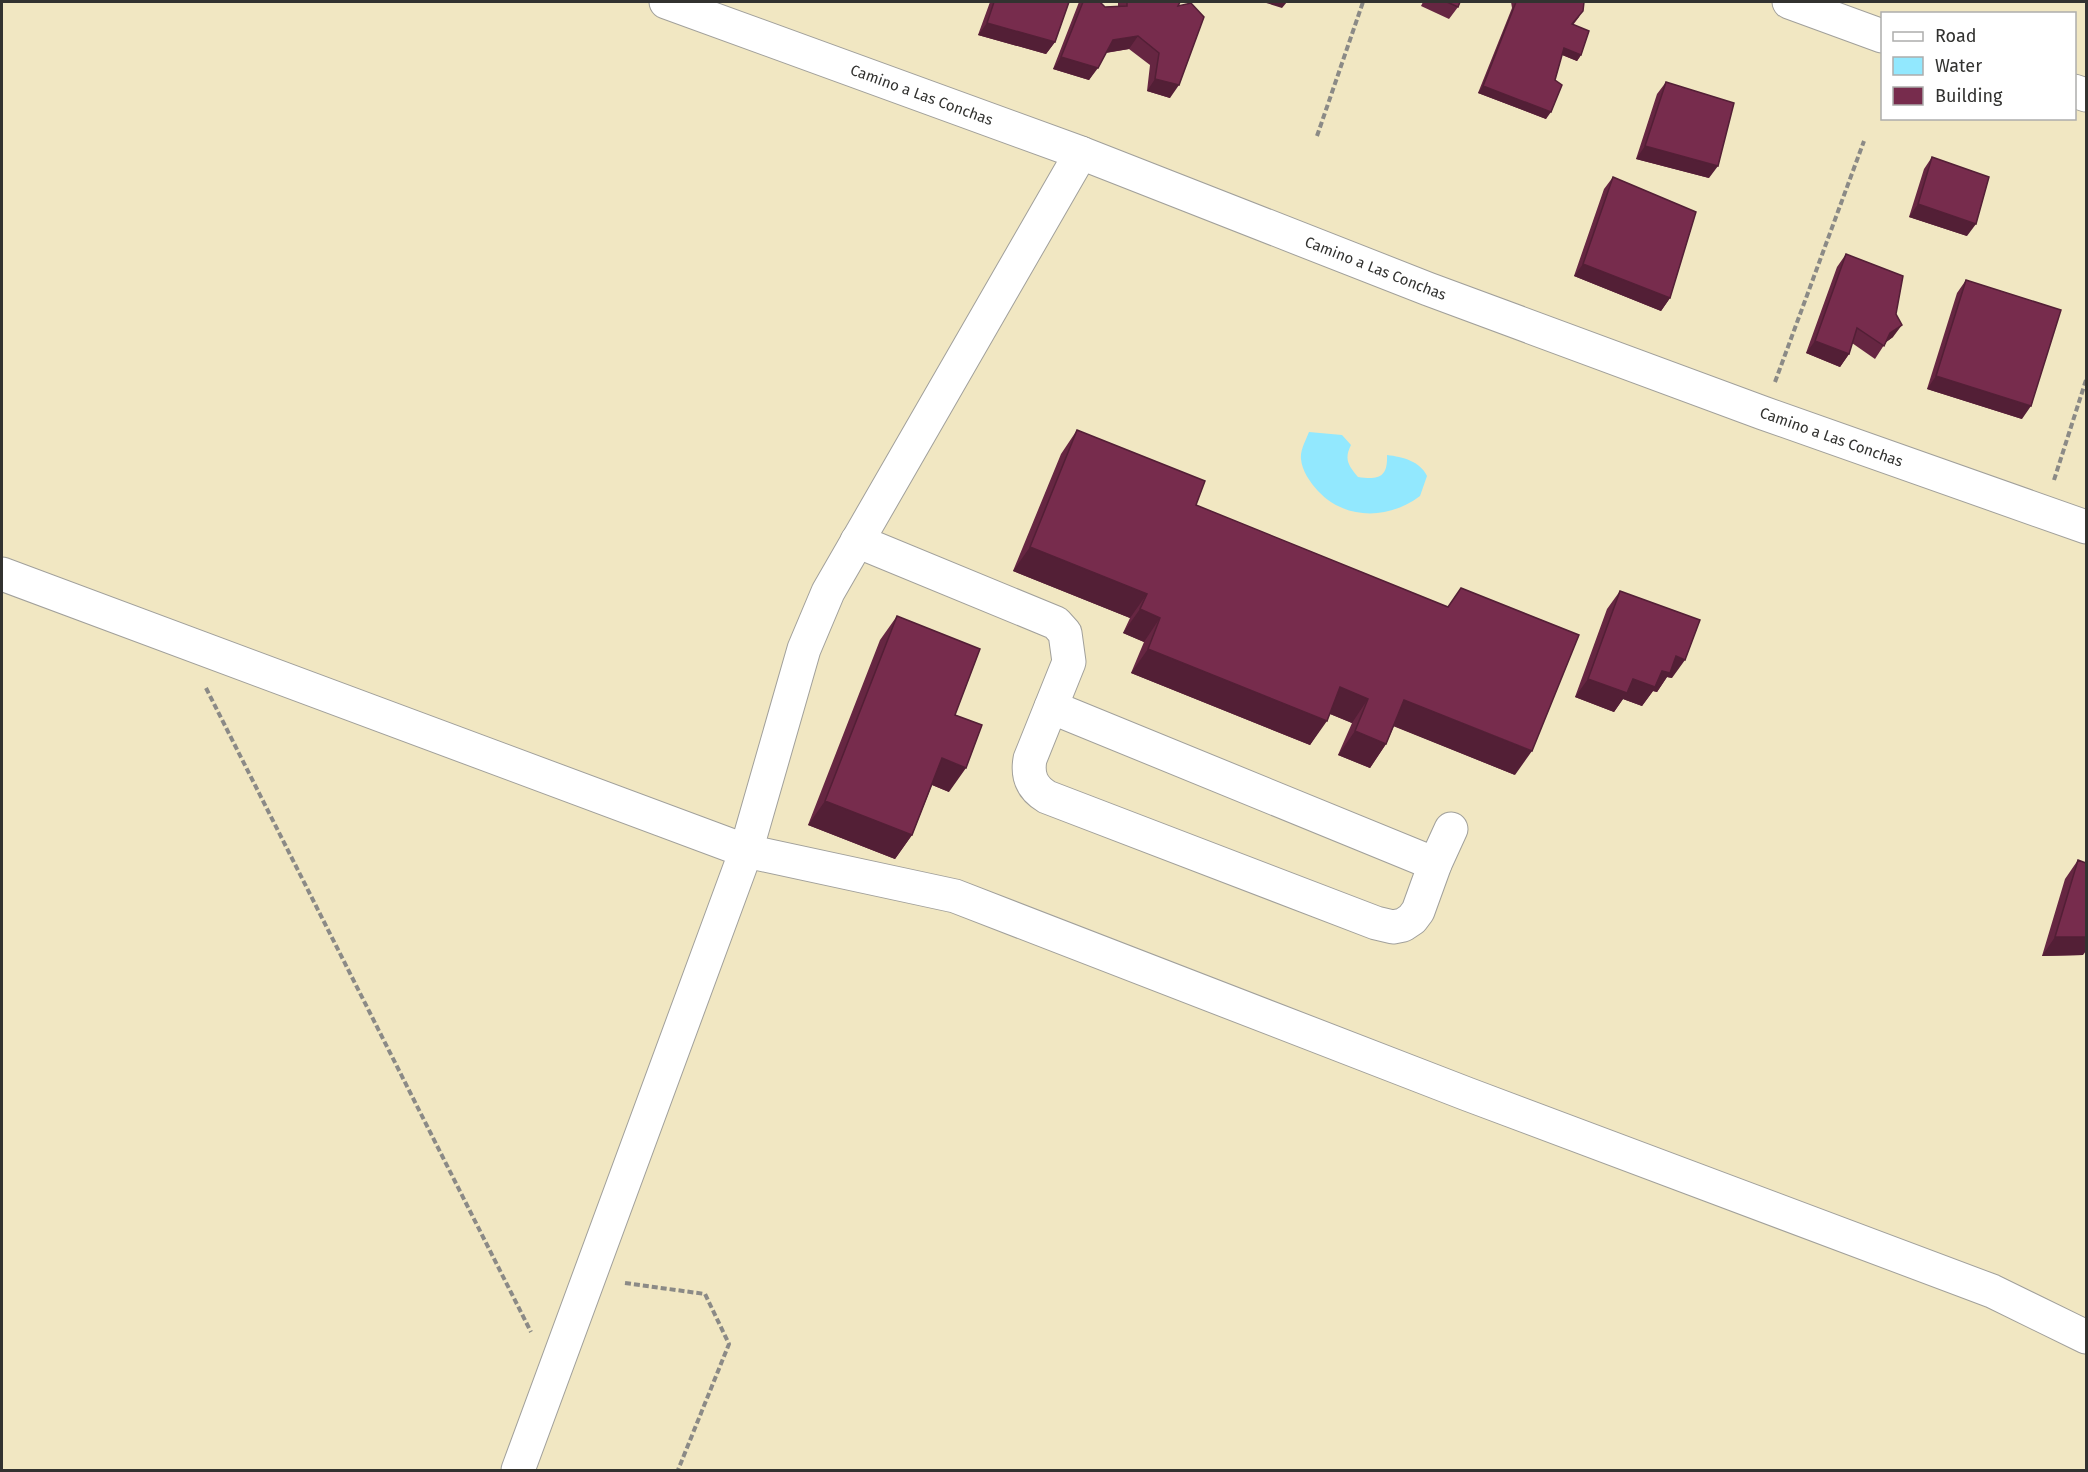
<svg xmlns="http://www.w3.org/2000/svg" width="2088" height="1472" font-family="'Fira Sans',sans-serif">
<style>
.sand{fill:#f1e7c2;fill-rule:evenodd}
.water{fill:#92e8fe}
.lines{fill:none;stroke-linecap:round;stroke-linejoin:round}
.minor-casing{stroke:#a1a09b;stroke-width:35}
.path{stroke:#8b8a86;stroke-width:4;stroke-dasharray:6 3;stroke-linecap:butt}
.minor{stroke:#fff;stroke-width:33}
.wall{fill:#662642}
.shaded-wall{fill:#531f36}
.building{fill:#772c4d;stroke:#531f36;stroke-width:1.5}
.labels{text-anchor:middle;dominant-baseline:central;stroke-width:6;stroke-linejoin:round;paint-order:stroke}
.street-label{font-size:15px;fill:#323230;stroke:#fff}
</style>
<rect width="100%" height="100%" fill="#f2f0eb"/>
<path class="sand" d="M2,2H2086V1470H2ZM1882,14H2074V118H1882Z"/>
<path class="water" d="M1309,432L1342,435L1351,445C1344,459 1348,465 1358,477C1378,480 1388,478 1387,455C1403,457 1420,461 1427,476L1420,496C1390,519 1346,521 1318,491C1310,482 1302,471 1301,459C1300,450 1306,440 1309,432Z"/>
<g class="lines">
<defs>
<g id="minor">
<path id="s1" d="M666,2L1081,153L1428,289L1763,413L2086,527"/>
<path d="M1789,2L1882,36"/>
<path d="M2074,91L2086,95"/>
<path d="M857,541L1056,623L1065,633L1069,662L1030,759C1027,776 1032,788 1047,797L1376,923L1393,927L1403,925L1412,919L1418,911L1435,864L1451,829"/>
<path d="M2,574L746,851L955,896L1467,1094L1992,1291L2086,1337"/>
<path d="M1051,707L1435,864"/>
<path d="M518,1470L746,851L804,649L828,592L1081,153"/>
</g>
</defs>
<use href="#minor" class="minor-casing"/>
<path class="path" d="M1317,136L1363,2
M1775,382L1864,141
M2054,480L2086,380
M206,688L531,1332
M625,1283L705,1294L729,1344L678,1470"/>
<use href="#minor" class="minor"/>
</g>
<path class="wall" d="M990,2H1069L1055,42L1046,54L978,35Z
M1079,2H1100L1105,7L1118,6V2H1180L1178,6L1170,98L1147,91L1150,65L1129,49L1106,53L1089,80L1053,69Z
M1423,2H1460L1458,7L1449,19L1421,6Z
M1511,2H1584L1579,17L1573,25L1581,55L1577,61L1562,55L1555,80L1546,119L1478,93L1512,8Z
M1666,82L1709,178L1636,159L1657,94Z
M1932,157L1967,236L1909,217L1924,169Z
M1613,177L1670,298L1661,311L1574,276L1604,189Z
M1846,254L1896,314L1893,337L1886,342L1875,359L1852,343L1849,354L1840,367L1806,353L1837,267Z
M1966,280L2022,419L1927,389L1957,293Z
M1077,430L1196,505L1515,775L1394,726L1386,744L1370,768L1338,755L1352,723L1330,714L1310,745L1131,673L1144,642L1123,633L1130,618L1013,571L1061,454Z
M1620,591L1672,678L1667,677L1657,692L1653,691L1642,706L1623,699L1614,712L1575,697L1607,609Z
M897,616L955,715L949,792L932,785L912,835L895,859L808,825L880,640Z
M2078,860L2083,955L2042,956L2065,879Z"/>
<path class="shaded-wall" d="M1263,2H1287L1282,8Z
M987,23L1055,42L1046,54L978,35Z
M1138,36L1129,49L1104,53L1113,40Z
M1564,48L1581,55L1577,61L1560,54Z
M1061,57L1098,68L1089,80L1053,69Z
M1155,79L1179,85L1170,98L1147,91Z
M1483,86L1551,112L1546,119L1478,93Z
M1645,146L1718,166L1709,178L1636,159Z
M1918,204L1976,224L1967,236L1909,217Z
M1583,264L1670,298L1661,311L1574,276Z
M1902,325L1893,337L1881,346L1890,333Z
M1815,341L1849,354L1840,367L1806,353Z
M1936,376L2031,406L2022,419L1927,389Z
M1030,547L1147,594L1130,618L1013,571Z
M1140,609L1160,618L1144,642L1123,633Z
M1148,649L1327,721L1310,745L1131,673Z
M1676,656L1685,660L1672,678L1667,677L1657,692L1653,691L1642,706L1623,699L1614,712L1575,697L1588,679L1662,671Z
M1340,687L1368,699L1352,723L1323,711Z
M1404,700L1532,751L1515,775L1388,724Z
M1355,731L1386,744L1370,768L1338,755Z
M942,758L966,768L949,792L925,782Z
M825,801L912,835L895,859L808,825Z
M2055,937H2086V951L2083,955L2042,956Z"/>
<path class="building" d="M994,2H1069L1055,42L987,23Z
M1083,2H1100L1105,7L1127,6V2H1180L1178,6L1191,3L1204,17L1179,85L1155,79L1159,53L1138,36L1113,40L1098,68L1061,57Z
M1447,2H1460L1458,7Z
M1516,2H1584L1583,11L1572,24L1589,31L1581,55L1564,48L1555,80L1562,85L1551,112L1483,86Z
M1666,82L1734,103L1718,166L1645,146Z
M1932,157L1989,177L1976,224L1918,204Z
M1613,177L1696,212L1670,298L1583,264Z
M1846,254L1903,276L1896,314L1902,325L1890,333L1884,346L1857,328L1849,354L1815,341Z
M1966,280L2061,310L2031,406L1936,376Z
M1077,430L1205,481L1196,505L1448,607L1461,588L1579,635L1532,751L1404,700L1386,744L1355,731L1368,699L1340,687L1327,721L1148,649L1160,618L1140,609L1147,594L1030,547Z
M1620,591L1700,620L1685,660L1676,656L1670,673L1662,671L1655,687L1633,679L1627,693L1588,679Z
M897,616L980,649L955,715L982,725L966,768L942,758L912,835L825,801Z
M2078,860L2086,863V937H2055Z"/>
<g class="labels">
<g class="street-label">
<text stroke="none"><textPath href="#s1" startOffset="272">Camino a Las Conchas</textPath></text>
<text stroke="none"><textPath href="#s1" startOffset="758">Camino a Las Conchas</textPath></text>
<text stroke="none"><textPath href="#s1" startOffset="1244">Camino a Las Conchas</textPath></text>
</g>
</g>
<rect width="2088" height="1472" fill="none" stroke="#323230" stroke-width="6"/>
<rect x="1881" y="12" width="195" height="108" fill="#ffffff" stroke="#adadac" stroke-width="1.5"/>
<rect x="1893" y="32" width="30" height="9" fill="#ffffff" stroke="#adadac" stroke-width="1.5"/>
<text x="1935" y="42" font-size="18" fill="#323230">Road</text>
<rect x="1893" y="57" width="30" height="18" fill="#92e8fe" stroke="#adadac" stroke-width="1.5"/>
<text x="1935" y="72" font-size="18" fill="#323230">Water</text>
<rect x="1893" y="87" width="30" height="18" fill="#772c4d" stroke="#adadac" stroke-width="1.5"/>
<text x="1935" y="102" font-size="18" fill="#323230">Building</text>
</svg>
